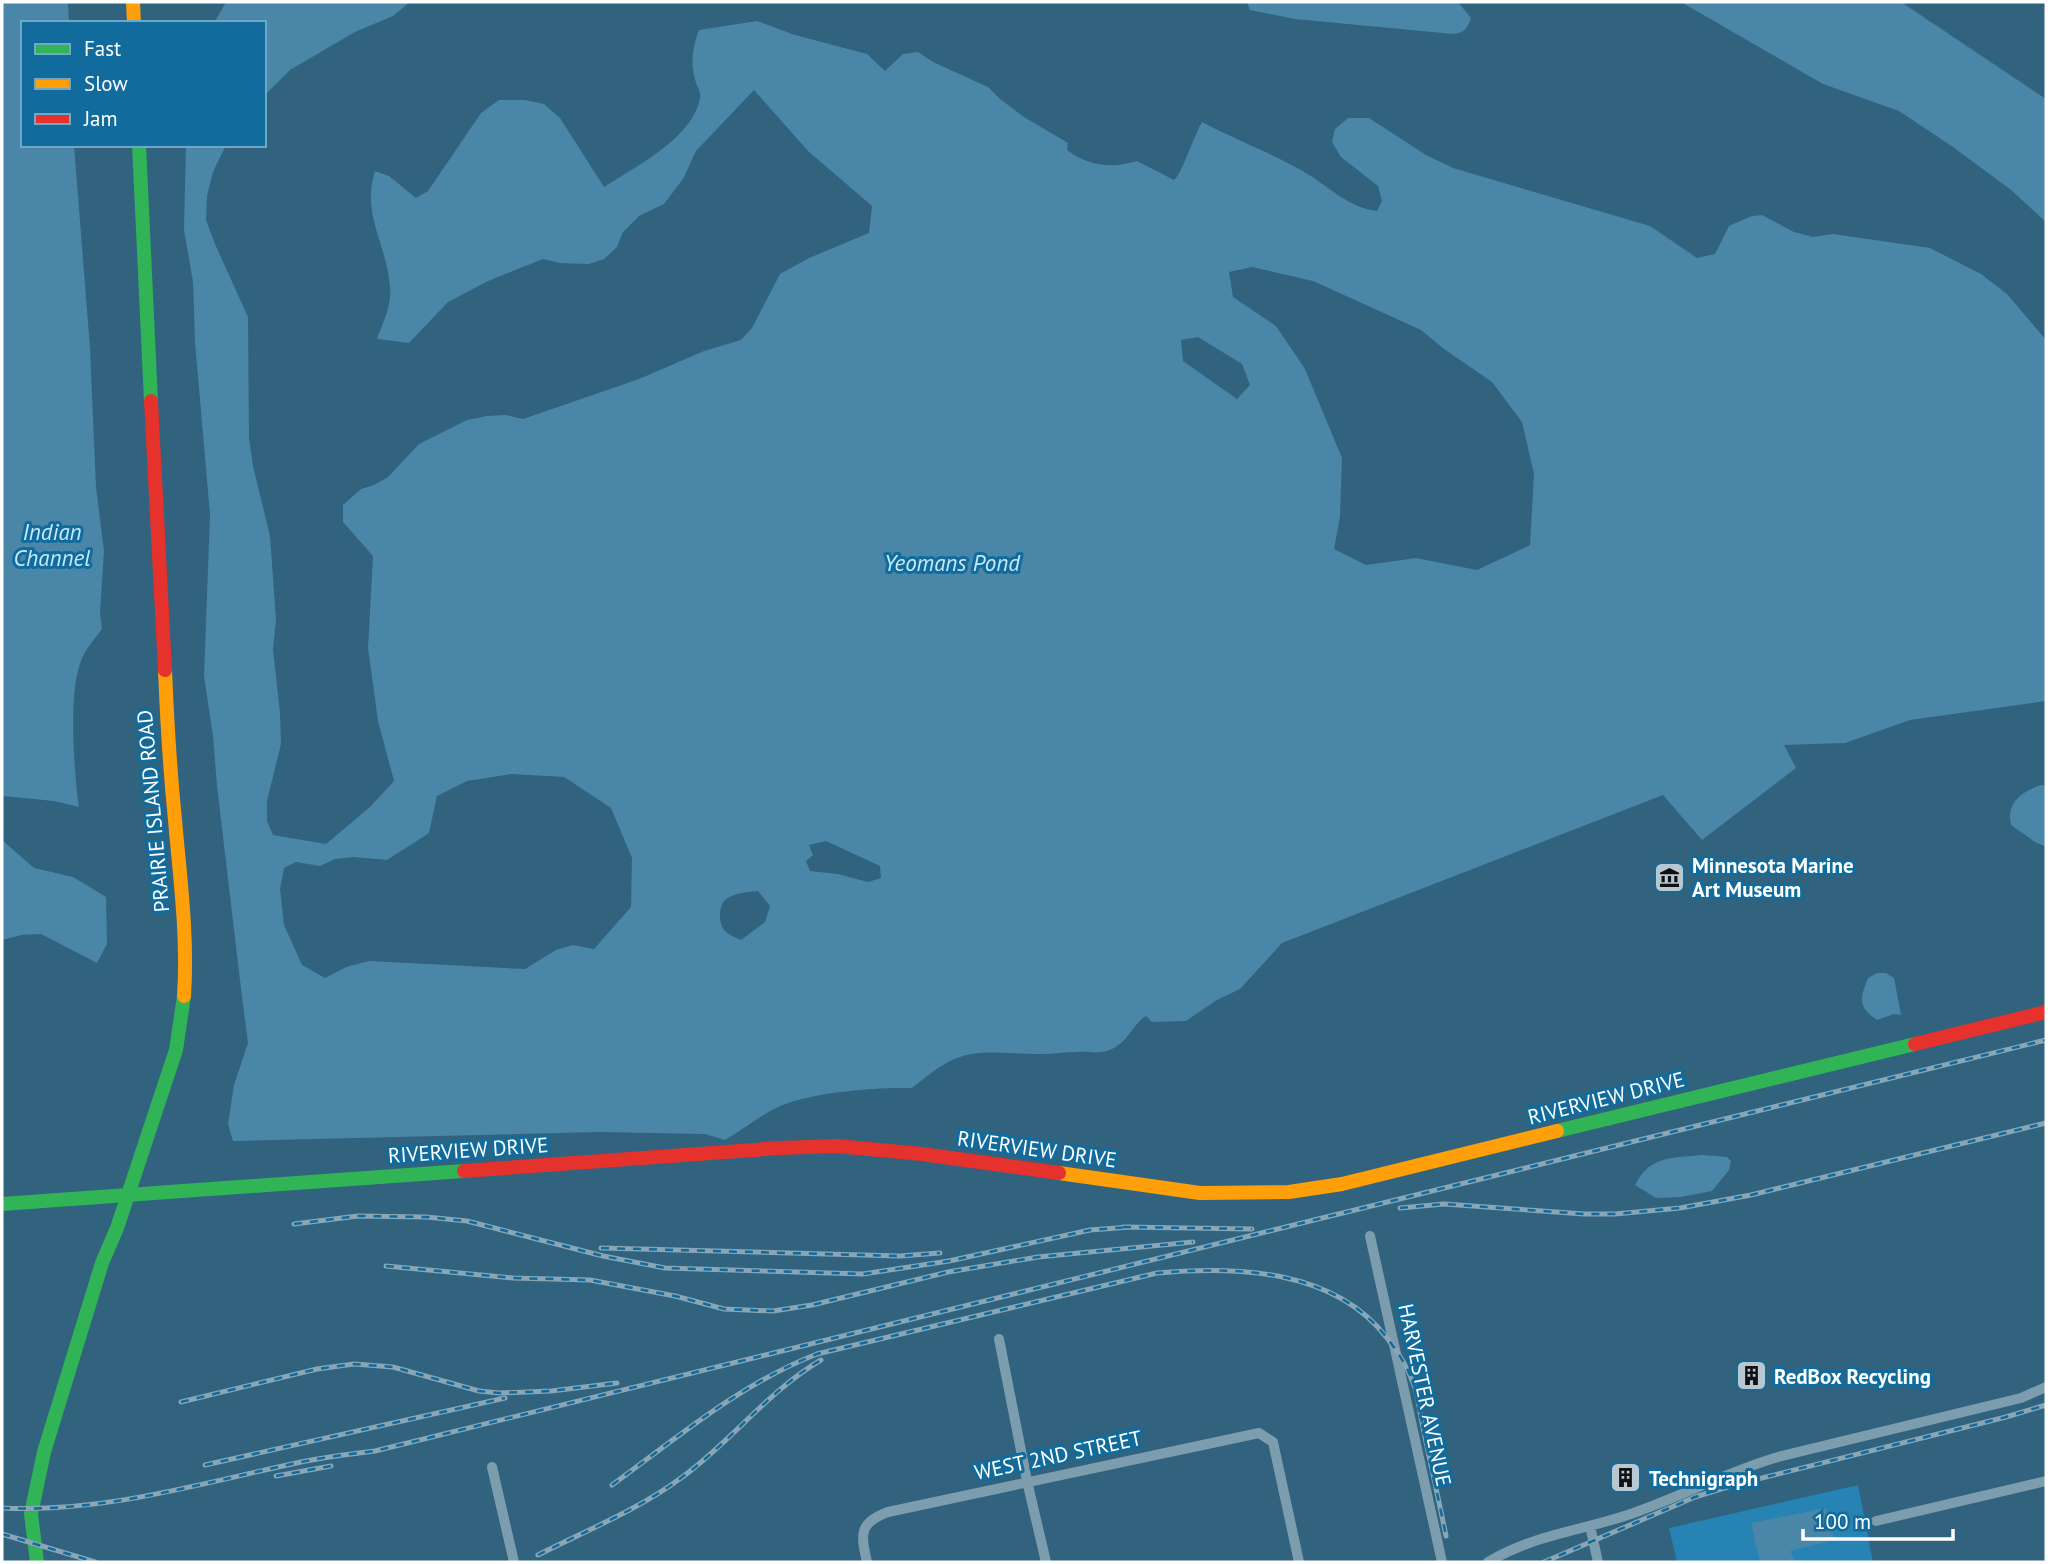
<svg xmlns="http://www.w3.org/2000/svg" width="2048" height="1564" font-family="'PT Sans',sans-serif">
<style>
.green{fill:#2683b3}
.water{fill:#4986a7;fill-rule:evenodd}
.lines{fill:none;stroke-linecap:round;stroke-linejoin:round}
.street{stroke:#7c9dae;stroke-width:10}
.fast{stroke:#30b455;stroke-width:14}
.slow{stroke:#ff9f0a;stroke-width:14}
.jam{stroke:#e5322d;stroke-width:14}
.rail-casing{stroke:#89a6b6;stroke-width:5}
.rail{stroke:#116c9d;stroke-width:2.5;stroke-dasharray:8;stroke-linecap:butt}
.labels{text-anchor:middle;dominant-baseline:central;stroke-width:6;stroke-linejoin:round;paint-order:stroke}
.street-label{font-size:21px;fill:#fff;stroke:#116c9d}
.poi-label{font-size:21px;font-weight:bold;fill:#fff;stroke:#116c9d;text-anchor:start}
.water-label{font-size:23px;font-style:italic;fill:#c6eafc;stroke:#116c9d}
</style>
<rect width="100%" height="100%" fill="#31627e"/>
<path class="green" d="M1858,1485L1873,1562H1677L1669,1528Z"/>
<path class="water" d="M2,2H68L69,23H23V145H74L90,348L96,487L104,551L100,613L102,629C95,639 85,649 81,661C68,692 74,773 79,807L54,801L2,796Z
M226,2H410L393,16L355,32L290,70L264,96V23H214Z
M1247,2H1458L1471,18C1468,28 1464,33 1453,34L1295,19L1250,10Z
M1681,2H1901L2046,99V222L2011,190L1953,147L1899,111L1823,84Z
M757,21L795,35L867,54L885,71L903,54L918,52L933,62L988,87L1000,99L1024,117L1068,143L1067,150C1089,166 1111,169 1137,161L1174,180C1182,174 1194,135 1202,122C1234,139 1269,152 1301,170C1328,185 1346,207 1377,211L1382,201L1378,186L1341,157L1332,142L1335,129L1348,118H1369L1426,155L1453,168L1650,226L1697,258L1715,254L1729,226L1752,216L1762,215L1794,232L1813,237L1833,234L1930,248L1981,274L2007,294L2046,340V701L1910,720L1845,743L1784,745L1796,768L1702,840L1663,795L1282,943L1240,989L1217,1000L1186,1021L1152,1022L1146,1016C1133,1024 1129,1041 1112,1049C1099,1055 1089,1051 1076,1052C1065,1052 1054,1054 1043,1054C1016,1055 983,1048 957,1058C941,1064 926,1077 912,1088C877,1087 808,1092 776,1108C758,1117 742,1130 725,1140L705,1134L599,1132L233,1141L228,1124L234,1085L248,1043L242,997L217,786L213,736L204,676L210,515L195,342L193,282L184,230L186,145H226L213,172L207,196L206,220L215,244L248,317L249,438L253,466L270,536L276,620L273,649L280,713L281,744L267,801V821L273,835L326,844L370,807L394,781L378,721L368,648L373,556L343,522V505L361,489L374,485L388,477L419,444L467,420L487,416L506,415L523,419L639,379L704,351L741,340L752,328L780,274L809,258L869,233L872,206L808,151L754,90L696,151L683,179L664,204L639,216L623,232L617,247L604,259L589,264L560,263L543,259L488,281L448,302L409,343L377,339C383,322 392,305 390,287C387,244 361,215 375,171L389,176L416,198L428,191L481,113L499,100H525L544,104L560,118L604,187C635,167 693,138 700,98C701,92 698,88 696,83C690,64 692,48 699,30ZM1252,267L1313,281L1421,330L1444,349L1492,382L1522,422L1534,474L1530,545L1477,570L1416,558L1366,565L1334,549L1340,517L1342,458L1305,369L1276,326L1233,297L1229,272ZM1198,337L1242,364L1250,385L1237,399L1183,361L1181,340ZM512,774L564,777L611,808L632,858L631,907L594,949L573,945L556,950L525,969L369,961L346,967L325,978L302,965L284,925L280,889L284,868L296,862L320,866L335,859L353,857L387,860L429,833L437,796L467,781ZM826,841L880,866L881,878L868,882L838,874L810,871L806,861L813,855L809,845ZM758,891L770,906L765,922L741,940C736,938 730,935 726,932C718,925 718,908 725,900C733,893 748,892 758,891Z
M2041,785L2046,786V847L2035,842L2011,825C2006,803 2021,792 2041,785Z
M2,840L34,868L73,877L106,897L107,944L97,963L41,934L21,935L2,940Z
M1877,973H1886L1894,978L1901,1015L1894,1014L1877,1020C1857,1006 1860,999 1868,978Z
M1703,1155L1727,1157L1731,1161L1729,1170L1712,1191L1681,1197L1656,1198L1635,1185C1650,1155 1673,1158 1703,1155Z
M1826,1508L1835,1540L1790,1551L1796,1562H1760L1751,1523Z"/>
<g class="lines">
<path class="street" d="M1370,1236L1442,1562
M999,1339L1027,1481L1046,1562
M492,1467L514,1562
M1876,1521L2046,1481
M1590,1526L1598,1562
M867,1562C861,1535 858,1523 888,1512L1259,1433L1273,1442L1299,1562
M1488,1562C1539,1532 1586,1531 1639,1511C1686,1494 1730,1471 1778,1457L2021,1398L2046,1387"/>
<path class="fast" d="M139,145L151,401
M1557,1131L1915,1044
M2,1204L464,1171
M37,1562L31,1514L44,1452L102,1263L117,1228L176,1050L184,996"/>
<path class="slow" d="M133,2L134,23
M165,670C167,720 170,770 175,820C180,878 188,937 184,996
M1059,1173L1200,1193L1289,1192L1342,1184L1557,1131"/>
<path class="jam" d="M151,401L165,670
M1915,1044L2046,1012
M464,1171L780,1148L837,1146L922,1154L1059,1173"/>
<defs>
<path id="rail" d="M1400,1208L1444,1204L1584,1214H1615L1680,1208L1751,1195L2046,1123
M294,1224L358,1216L426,1217L467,1221L603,1256L665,1268L863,1274L949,1261L1090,1230L1130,1227
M1123,1227L1252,1229
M601,1248L900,1256L940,1253
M386,1266L513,1278L590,1280L675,1296L724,1309L773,1311L812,1305L948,1272L1038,1257L1193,1242
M181,1402L317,1369L354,1364L393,1367L479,1391L499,1393L551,1391L617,1383
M205,1465L505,1398
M276,1476L331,1466
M612,1485C677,1438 740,1384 817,1354L1157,1273C1237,1266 1334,1269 1387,1338C1398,1352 1408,1368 1414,1385C1419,1399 1420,1416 1424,1432C1431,1466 1439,1501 1446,1536
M2,1508C104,1513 202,1483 301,1462C325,1457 350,1454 375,1451L2046,1040
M2,1534L95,1562
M538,1555C585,1531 638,1510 681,1478C731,1442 768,1391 821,1360
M1544,1562L1695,1497L1734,1485L2006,1417L2046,1405"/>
</defs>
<use href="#rail" class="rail-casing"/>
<use href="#rail" class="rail"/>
</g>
<defs>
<symbol id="museum-square" viewBox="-11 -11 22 22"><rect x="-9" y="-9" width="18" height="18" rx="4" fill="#b7c8d2" stroke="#116c9d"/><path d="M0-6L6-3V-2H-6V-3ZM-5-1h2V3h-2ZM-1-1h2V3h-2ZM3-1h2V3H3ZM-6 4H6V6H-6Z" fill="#111"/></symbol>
<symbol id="building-square" viewBox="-11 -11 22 22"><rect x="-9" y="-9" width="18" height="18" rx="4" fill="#b7c8d2" stroke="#116c9d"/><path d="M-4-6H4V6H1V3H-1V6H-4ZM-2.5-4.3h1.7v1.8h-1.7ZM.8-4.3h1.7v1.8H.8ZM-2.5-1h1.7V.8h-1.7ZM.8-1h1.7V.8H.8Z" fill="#111"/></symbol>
</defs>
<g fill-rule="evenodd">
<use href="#museum-square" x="1652" y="860" width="35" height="35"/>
<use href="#building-square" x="1734" y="1358" width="35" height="35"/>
<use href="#building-square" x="1608" y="1460" width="35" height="35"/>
</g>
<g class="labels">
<g class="street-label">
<text transform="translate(153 811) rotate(-95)">PRAIRIE ISLAND ROAD</text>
<text transform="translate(1606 1098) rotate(-14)">RIVERVIEW DRIVE</text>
<text transform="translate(1037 1149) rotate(8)">RIVERVIEW DRIVE</text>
<text transform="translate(468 1150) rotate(-4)">RIVERVIEW DRIVE</text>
<text transform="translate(1425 1395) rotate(78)">HARVESTER AVENUE</text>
<text transform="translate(1058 1455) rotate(-12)">WEST 2ND STREET</text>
</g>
<g class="poi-label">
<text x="1692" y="865">Minnesota Marine<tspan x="1692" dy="24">Art Museum</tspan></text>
<text x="1774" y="1376">RedBox Recycling</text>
<text x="1649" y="1478">Technigraph</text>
</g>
<g class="water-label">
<text x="52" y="531">Indian<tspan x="52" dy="26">Channel</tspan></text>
<text x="952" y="562">Yeomans Pond</text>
</g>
</g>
<rect width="2048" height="1564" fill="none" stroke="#ffffff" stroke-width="7"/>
<rect x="21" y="21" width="245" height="126" fill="#116c9d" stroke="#70a7c4" stroke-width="2"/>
<rect x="35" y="44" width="35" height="10" fill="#30b455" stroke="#70a7c4" stroke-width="2"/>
<text x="84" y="56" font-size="21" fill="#ffffff">Fast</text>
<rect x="35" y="79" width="35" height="10" fill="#ff9f0a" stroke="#70a7c4" stroke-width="2"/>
<text x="84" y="91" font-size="21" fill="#ffffff">Slow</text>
<rect x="35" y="114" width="35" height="10" fill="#e5322d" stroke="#70a7c4" stroke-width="2"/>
<text x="84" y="126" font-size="21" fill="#ffffff">Jam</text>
<path d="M1803 1529v10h150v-10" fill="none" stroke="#ffffff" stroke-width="3.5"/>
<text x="1814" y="1529" font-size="21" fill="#ffffff" stroke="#116c9d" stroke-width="5" paint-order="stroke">100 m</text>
</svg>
